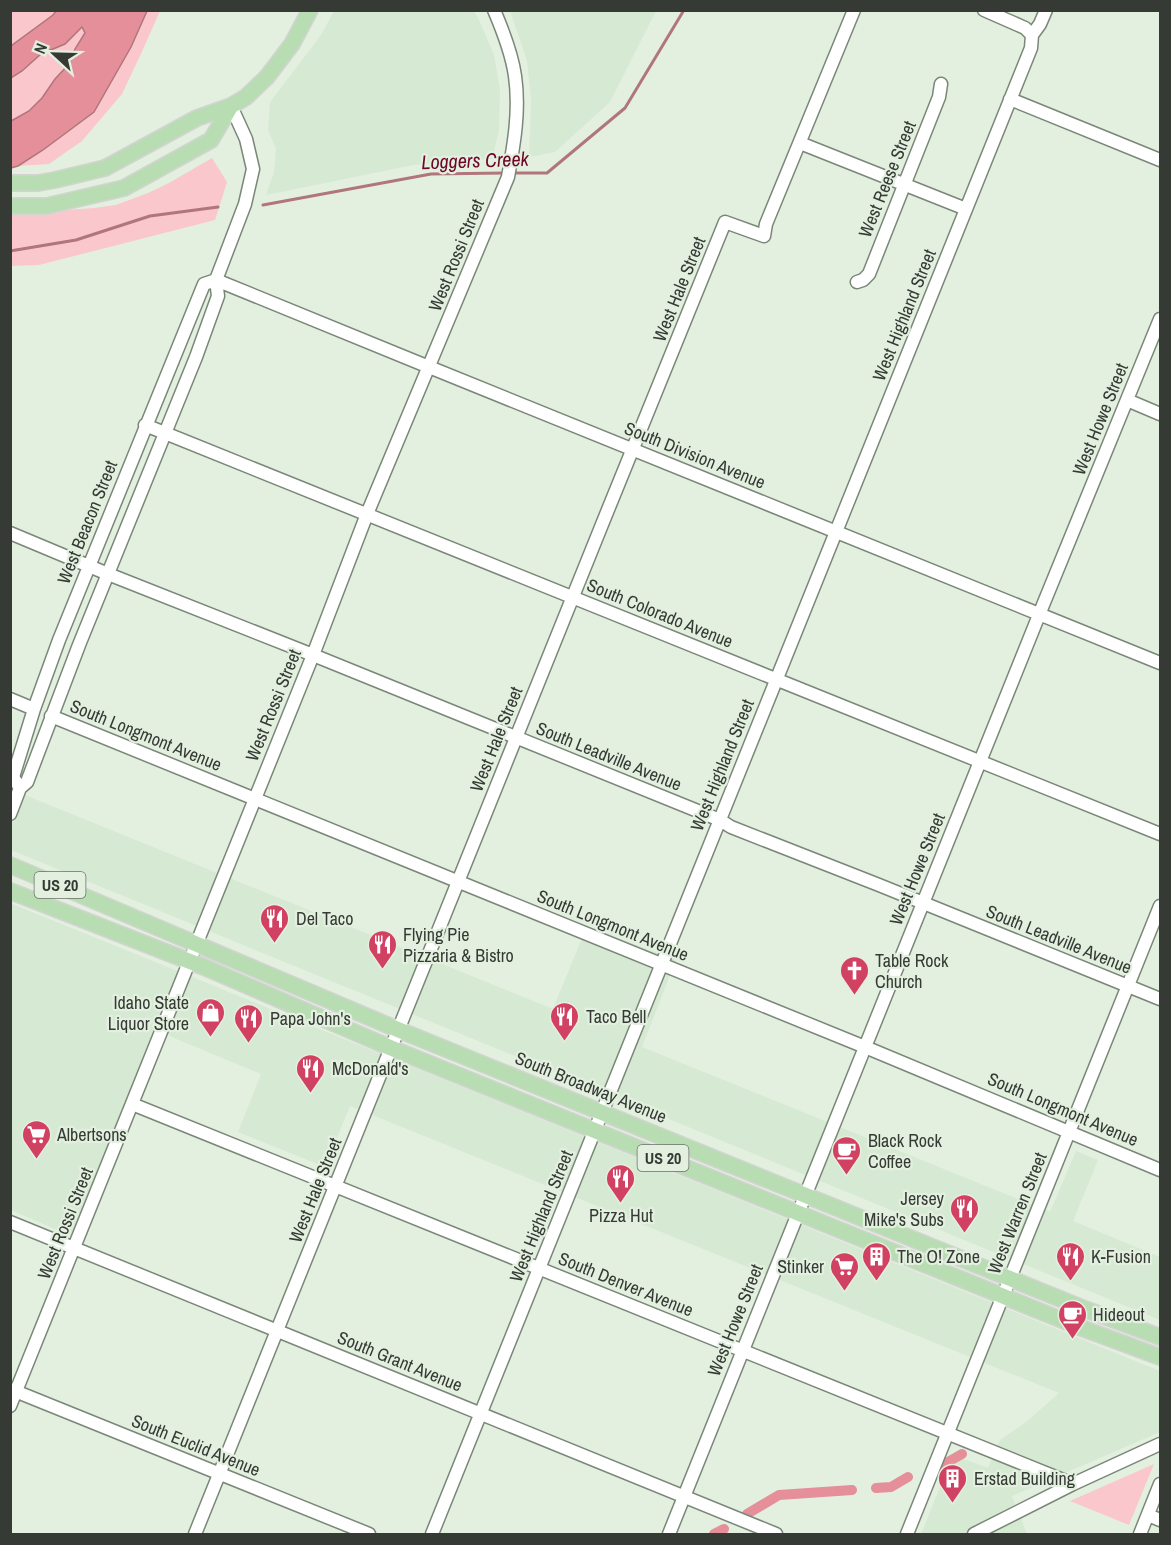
<svg xmlns="http://www.w3.org/2000/svg" width="1171" height="1545" font-family="'Archivo Narrow',sans-serif">
<style>
.built{fill:#d6e9d2}
.green{fill:#fac7cc}
.water{fill:#e48f9a;stroke:#b0767b;stroke-width:1.5}
.lines{fill:none;stroke-linecap:round;stroke-linejoin:round}
.stream{stroke:#b0767b;stroke-width:3}
.canal{stroke:#e48f9a;stroke-width:10}
.minor-casing{stroke:#7a8778;stroke-width:15}
.major-casing{stroke:#d3d4d2;stroke-width:18}
.minor{stroke:#fff;stroke-width:12}
.major{stroke:#b9ddb3;stroke-width:15}
.labels{text-anchor:middle;dominant-baseline:central;stroke-width:4.5;stroke-linejoin:round;paint-order:stroke}
.shield{fill:#e3f0e0;stroke:#697168;stroke-width:1.5}
.shield-label{font-size:16px;font-weight:bold;fill:#353b34}
.street-label{font-size:18px;fill:#353b34;stroke:#e3f0e0}
.poi-label{font-size:18px;fill:#353b34;stroke:#e3f0e0;text-anchor:start}
.water-label{font-size:20px;font-style:italic;fill:#6d0627;stroke:#e3f0e0}
</style>
<rect width="100%" height="100%" fill="#e3f0e0"/>
<path class="built" d="M334,11H474L479,20L494,55L500,90L499,130L492,159L414,165L266,195L274,172L276,149L268,130L270,102L321,35Z
M510,11H656L610,102L555,152L529,157L531,99L527,61Z
M10,789L553,1009L587,926L676,960L642,1047L1050,1212L1076,1151L1098,1160L1073,1221L1160,1257V1320L11,850Z
M10,903L1160,1371V1432L1012,1496L1027,1534H921L953,1455L988,1468L1000,1440L1026,1422L1059,1393L350,1106L325,1167L238,1132L261,1074L174,1038L156,1026L71,1236L11,1210Z"/>
<path class="green" d="M11,11H56L53,15L11,46Z
M147,11H160L140,56L122,94L82,141L49,164L18,166L43,150L94,112L131,47Z
M82,26L85,33L75,49L69,64L55,79L42,98L29,111L11,121V78L22,71L41,54L64,44Z
M212,158L227,182L215,220L39,265L11,266V214L94,208L116,205L148,193L169,183Z
M1154,1464L1129,1525L1070,1501Z"/>
<path class="water" d="M56,11H147L131,47L94,112L43,150L18,166L11,168V121L29,111L42,98L55,79L69,64L75,49L85,33L82,27L65,44L41,54L22,71L11,78V46L53,15Z"/>
<g class="lines">
<path class="stream" d="M512,173H547L625,108L684,10
M263,205L431,174L505,173
M10,251L76,240L150,216L218,207"/>
<path class="canal" d="M939,1467L962,1454
M876,1488L891,1487L908,1477
M747,1514L779,1495L852,1490
M714,1534L724,1529"/>
<defs>
<path id="minor" d="M984,10L1025,28L1032,35
M1010,99L1160,160
M800,143L966,209
M216,280L429,367L1160,663
M857,282L863,280L869,274L939,97L941,84
M1127,400L1160,414
M145,425L1160,834
M10,533L108,574L313,655L720,820L731,827L879,885L1160,999
M10,699L34,709
M51,716L865,1047L1160,1170
M20,788L13,777L34,709L59,640L204,284L216,280
M10,814L20,788L27,782L79,645L196,357L218,296L216,280L245,204L253,169L246,139L231,106
M132,1104L1073,1484
M10,1222L776,1534
M10,1389L369,1534
M10,1406L313,655L367,514L508,177C514,144 520,110 515,76C512,54 503,31 494,10
M1148,1515L1160,1520
M195,1534L603,522L725,222L764,236L766,224L854,10
M432,1534L1031,48L1032,35L1040,24L1046,10
M669,1534L1043,605L1160,319
M907,1534L1160,906
M974,1534L1073,1484L1160,1444
M1140,1534L1160,1484"/>
<path id="major" d="M10,183H38L55,180L105,168L197,118L231,106L246,97L267,77L292,44L310,10
M10,206H47L124,188L211,140L231,106
M10,865L399,1030L1085,1309L1160,1337
M10,891L204,967L391,1048L798,1213L1079,1327L1160,1357"/>
</defs>
<use href="#minor" class="minor-casing"/>
<use href="#major" class="major-casing"/>
<use href="#minor" class="minor"/>
<use href="#major" class="major"/>
</g>
<defs>
<symbol id="restaurant-pin" viewBox="-11 -11 22 30"><path d="M0 17L-7.5 6A9.5 9.5 0 1 1 7.5 6Z" fill="#d14161" stroke="#e3f0e0"/><path d="M-5-6h1v4h1v-4h1v4h1v-4h1v5L-1.5 .5V6h-2V.5L-5-1ZM5-6V6H3V1.5H1.5Q1.5-4 5-6Z" fill="#fff"/></symbol>
<symbol id="church-pin" viewBox="-11 -11 22 30"><path d="M0 17L-7.5 6A9.5 9.5 0 1 1 7.5 6Z" fill="#d14161" stroke="#e3f0e0"/><path d="M-1.2-6h2.4v3.5h3.3v2.4h-3.3V6h-2.4V-.1h-3.3v-2.4h3.3Z" fill="#fff"/></symbol>
<symbol id="shop-pin" viewBox="-11 -11 22 30"><path d="M0 17L-7.5 6A9.5 9.5 0 1 1 7.5 6Z" fill="#d14161" stroke="#e3f0e0"/><path d="M-5-2.5h2.3a2.7 3.5 0 0 1 5.4 0H5L5.5 6h-11ZM-1.5-2.5h3a1.5 2.3 0 0 0-3 0Z" fill="#fff"/></symbol>
<symbol id="supermarket-pin" viewBox="-11 -11 22 30"><path d="M0 17L-7.5 6A9.5 9.5 0 1 1 7.5 6Z" fill="#d14161" stroke="#e3f0e0"/><path d="M-6-5.5h2.5l.6 2H6L4.5 2H-2.5L-4.4-4H-6ZM-1.5 3.2a1.3 1.3 0 1 0 .1 0ZM3 3.2a1.3 1.3 0 1 0 .1 0Z" fill="#fff"/></symbol>
<symbol id="cafe-pin" viewBox="-11 -11 22 30"><path d="M0 17L-7.5 6A9.5 9.5 0 1 1 7.5 6Z" fill="#d14161" stroke="#e3f0e0"/><path d="M-5.5-4.5H6V0H3Q3 3.5 0 3.5H-2.5Q-5.5 3.5-5.5 0ZM3-3.2v2h1.7v-2ZM-6 4.5H4V6H-6Z" fill="#fff"/></symbol>
<symbol id="building-pin" viewBox="-11 -11 22 30"><path d="M0 17L-7.5 6A9.5 9.5 0 1 1 7.5 6Z" fill="#d14161" stroke="#e3f0e0"/><path d="M-4-6H4V6H1V3H-1V6H-4ZM-2.5-4.3h1.7v1.8h-1.7ZM.8-4.3h1.7v1.8H.8ZM-2.5-1h1.7V.8h-1.7ZM.8-1h1.7V.8H.8Z" fill="#fff"/></symbol>
</defs>
<g fill-rule="evenodd">
<use href="#restaurant-pin" x="258" y="902" width="33" height="45"/>
<use href="#restaurant-pin" x="366" y="928" width="33" height="45"/>
<use href="#church-pin" x="838" y="954" width="33" height="45"/>
<use href="#shop-pin" x="194" y="996" width="33" height="45"/>
<use href="#restaurant-pin" x="548" y="1000" width="33" height="45"/>
<use href="#restaurant-pin" x="232" y="1002" width="33" height="45"/>
<use href="#restaurant-pin" x="294" y="1052" width="33" height="45"/>
<use href="#supermarket-pin" x="20" y="1118" width="33" height="45"/>
<use href="#cafe-pin" x="830" y="1134" width="33" height="45"/>
<use href="#restaurant-pin" x="604" y="1162" width="33" height="45"/>
<use href="#restaurant-pin" x="948" y="1192" width="33" height="45"/>
<use href="#building-pin" x="860" y="1240" width="33" height="45"/>
<use href="#restaurant-pin" x="1054" y="1240" width="33" height="45"/>
<use href="#supermarket-pin" x="828" y="1250" width="33" height="45"/>
<use href="#cafe-pin" x="1056" y="1298" width="33" height="45"/>
<use href="#building-pin" x="936" y="1462" width="33" height="45"/>
</g>
<g class="labels">
<g class="shield">
<rect x="34.5" y="872" width="51" height="26" rx="4.5"/>
<rect x="637.5" y="1145" width="51" height="26" rx="4.5"/>
</g>
<g class="shield-label">
<text x="60" y="885">US 20</text>
<text x="663" y="1158">US 20</text>
</g>
<g class="street-label">
<text transform="translate(887 179) rotate(-68)">West Reese Street</text>
<text transform="translate(456 255) rotate(-68)">West Rossi Street</text>
<text transform="translate(679 289) rotate(-68)">West Hale Street</text>
<text transform="translate(904 315) rotate(-68)">West Highland Street</text>
<text transform="translate(1100 419) rotate(-68)">West Howe Street</text>
<text transform="translate(695 455) rotate(22)">South Division Avenue</text>
<text transform="translate(87 522) rotate(-68)">West Beacon Street</text>
<text transform="translate(660 613) rotate(22)">South Colorado Avenue</text>
<text transform="translate(273 705) rotate(-68)">West Rossi Street</text>
<text transform="translate(146 735) rotate(22)">South Longmont Avenue</text>
<text transform="translate(496 739) rotate(-68)">West Hale Street</text>
<text transform="translate(609 756) rotate(22)">South Leadville Avenue</text>
<text transform="translate(722 765) rotate(-68)">West Highland Street</text>
<text transform="translate(917 869) rotate(-68)">West Howe Street</text>
<text transform="translate(613 925) rotate(22)">South Longmont Avenue</text>
<text transform="translate(1059 939) rotate(22)">South Leadville Avenue</text>
<text transform="translate(591 1087) rotate(22)">South Broadway Avenue</text>
<text transform="translate(1063 1109) rotate(23)">South Longmont Avenue</text>
<text transform="translate(315 1190) rotate(-68)">West Hale Street</text>
<text transform="translate(1017 1213) rotate(-68)">West Warren Street</text>
<text transform="translate(541 1216) rotate(-68)">West Highland Street</text>
<text transform="translate(65 1223) rotate(-68)">West Rossi Street</text>
<text transform="translate(626 1284) rotate(22)">South Denver Avenue</text>
<text transform="translate(735 1320) rotate(-68)">West Howe Street</text>
<text transform="translate(400 1361) rotate(22)">South Grant Avenue</text>
<text transform="translate(196 1445) rotate(22)">South Euclid Avenue</text>
</g>
<g class="poi-label">
<text x="296" y="918">Del Taco</text>
<text x="403" y="934">Flying Pie<tspan x="403" dy="21">Pizzaria &amp; Bistro</tspan></text>
<text x="875" y="960">Table Rock<tspan x="875" dy="21">Church</tspan></text>
<text x="189" y="1002" text-anchor="end">Idaho State<tspan x="189" dy="21">Liquor Store</tspan></text>
<text x="586" y="1016">Taco Bell</text>
<text x="270" y="1018">Papa John's</text>
<text x="332" y="1068">McDonald's</text>
<text x="57" y="1134">Albertsons</text>
<text x="868" y="1140">Black Rock<tspan x="868" dy="21">Coffee</tspan></text>
<text x="944" y="1198" text-anchor="end">Jersey<tspan x="944" dy="21">Mike's Subs</tspan></text>
<text x="621" y="1215" text-anchor="middle">Pizza Hut</text>
<text x="897" y="1256">The O! Zone</text>
<text x="1091" y="1256">K-Fusion</text>
<text x="824" y="1266" text-anchor="end">Stinker</text>
<text x="1093" y="1314">Hideout</text>
<text x="974" y="1478">Erstad Building</text>
</g>
<g class="water-label">
<text transform="translate(475 160) rotate(-2)">Loggers Creek</text>
</g>
</g>
<rect width="1171" height="1545" fill="none" stroke="#353b34" stroke-width="24"/>
<g transform="translate(54 54) rotate(292)" stroke="#e3f0e0" stroke-width="4.5" paint-order="stroke">
<path d="M0-4.5L10 22L0 15L-10 22Z" fill="#353b34"/>
<text y="-9" font-size="16" font-weight="bold" text-anchor="middle" fill="#353b34">N</text>
</g>
</svg>
